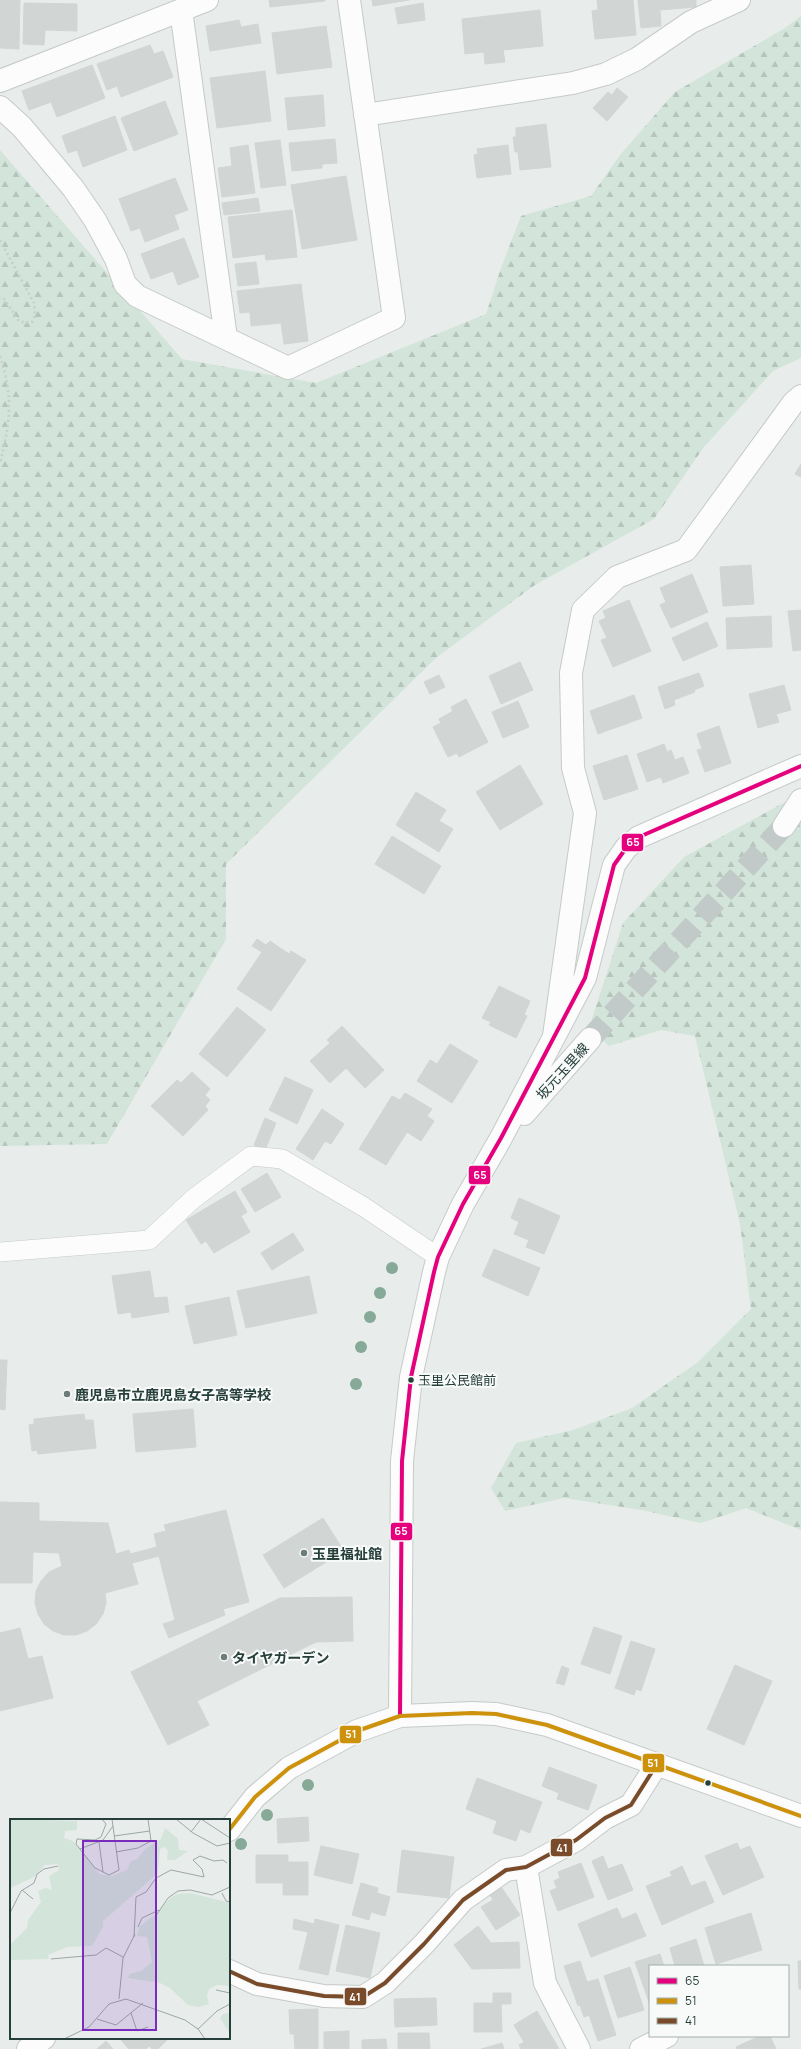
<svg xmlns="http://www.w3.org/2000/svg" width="801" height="2049" font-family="Manrope,'Noto Sans JP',sans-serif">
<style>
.forest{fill:url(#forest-firs)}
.building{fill:#d1d5d4;stroke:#d1d6d4}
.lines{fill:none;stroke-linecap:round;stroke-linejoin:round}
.secondary-tunnel{stroke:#c1cac8;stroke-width:22;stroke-dasharray:22 11;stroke-linecap:butt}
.lane-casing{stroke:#c5cac8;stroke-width:20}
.street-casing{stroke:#c5cac8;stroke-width:24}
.secondary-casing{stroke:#c5cbc9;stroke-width:24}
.path{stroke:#c7cecd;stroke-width:2.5;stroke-dasharray:2 3;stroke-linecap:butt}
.lane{stroke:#fcfcfc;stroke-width:19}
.street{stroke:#fcfcfc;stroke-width:22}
.secondary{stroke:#fcfcfc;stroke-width:22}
.bus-1-casing{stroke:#f7faf9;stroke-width:7}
.bus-2-casing{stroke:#f7faf9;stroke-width:7}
.bus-3-casing{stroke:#f7faf9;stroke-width:7}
.bus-1{stroke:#e5007d;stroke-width:4}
.bus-2{stroke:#cd910c;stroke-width:4}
.bus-3{stroke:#7a4b2a;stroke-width:4}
.tree{fill:#86a998}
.bus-dot{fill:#273f3b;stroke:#f7faf9;stroke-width:1.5}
.poi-dot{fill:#6b7c79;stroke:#f7faf9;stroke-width:1.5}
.labels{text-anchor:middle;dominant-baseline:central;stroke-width:4;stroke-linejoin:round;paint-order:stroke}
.bus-label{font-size:13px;fill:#273f3b;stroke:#f7faf9;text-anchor:start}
.street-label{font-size:14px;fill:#273f3b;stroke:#f7faf9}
.poi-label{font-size:14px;font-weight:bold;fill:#273f3b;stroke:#f7faf9;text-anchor:start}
.inset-road{fill:none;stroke:#9ba7a5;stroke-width:1}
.view{fill:#7b2cbf;fill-opacity:0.15;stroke:#7b2cbf;stroke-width:2}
.inset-edge{fill:none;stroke:#273f3b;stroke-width:2}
.line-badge{stroke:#f7faf9;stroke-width:1.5}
.badge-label{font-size:11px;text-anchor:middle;font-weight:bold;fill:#fff}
</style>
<defs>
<pattern id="forest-firs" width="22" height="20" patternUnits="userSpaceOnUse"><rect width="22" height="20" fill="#d3e4da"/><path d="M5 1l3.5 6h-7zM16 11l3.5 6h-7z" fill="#b5c5bc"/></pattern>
</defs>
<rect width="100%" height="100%" fill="#e8edeb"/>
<path class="forest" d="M801,16V358L773,371L704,447L654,519L535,585L437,657L226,864V939L107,1144L0,1146V150L182,359L316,383L486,314L501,268L521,216L591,196L620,155L675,92L785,28Z
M801,791V1530L746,1508L701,1523L641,1510L564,1498L505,1511L491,1488L516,1443L573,1430L632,1408L698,1362L751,1309L740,1224L695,1036L661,1030L609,1046L589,1028L623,923L684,857L787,801Z"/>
<path class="building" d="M0,0H20L19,49L0,48Z
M269,0H325V1L270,7Z
M372,0H409L373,6Z
M597,0H633L636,35L595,39L592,11L598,10Z
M638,0H696V7L660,10L661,26L641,28Z
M24,3L77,4V31L45,30L44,45L23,44Z
M423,3L425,20L398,24L395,8Z
M540,10L543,46L503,50L505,62L485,64L484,52L465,54L462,19Z
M239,20L241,27L258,24L261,43L210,51L206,26Z
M326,26L332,67L277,74L272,33Z
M150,45L154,54L163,51L173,77L121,97L117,86L107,90L97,64Z
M92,65L105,98L57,117L51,102L29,110L22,91Z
M265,71L271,121L217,128L210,78Z
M617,88L628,97L607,121L593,108L608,92L612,95Z
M323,95L325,126L288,130L285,98Z
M165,101L178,134L134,151L121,118Z
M115,116L127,150L83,167L77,150L68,153L62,136Z
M546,124L551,167L520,170L518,152H515L513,137H516V128Z
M335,139L337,163L322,164V168L292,171L289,143Z
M280,140L286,185L261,188L255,143Z
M248,145L255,193L222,197L218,168L232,166L230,148Z
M508,145L511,174L477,178L474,155L478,154L477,149Z
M346,176L357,240L302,249L291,185Z
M175,178L188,210L174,215L179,229L145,242L140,228L131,231L119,199Z
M258,198L260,211L224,215L222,203Z
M292,210L297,257L266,260L265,254L233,258L228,217Z
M184,238L199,277L178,285L173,271L151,279L141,254Z
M256,262L259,284L238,286L235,264Z
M301,284L308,341L284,344L281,323L251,326L250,312L240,313L237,291Z
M801,464V477L795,474Z
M751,565L754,604L723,606L720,567Z
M692,574L708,612L671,628L660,605L666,602L660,588Z
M629,600L651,651L613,667L601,640L607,638L599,621L606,618L603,611Z
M801,610V650L793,651L788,611Z
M771,616L772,647L727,649L726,618Z
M707,622L718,646L683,661L672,638Z
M520,662L533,690L501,704L489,676Z
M699,673L704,686L694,690L695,692L674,700L675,705L665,709L658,687Z
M439,675L445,687L430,694L424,682Z
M784,685L791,710L776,714L779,722L758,728L749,694Z
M634,695L642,718L598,734L590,711Z
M466,699L488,742L459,757L457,753L448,757L433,727L441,723L439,719L453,711L451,707Z
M518,701L529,727L503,738L492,712Z
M719,726L731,763L705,772L697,750L702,749L697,734Z
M664,744L667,752L671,750L675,760L683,757L689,773L663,783L661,777L647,782L637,754Z
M627,755L638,789L604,800L593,766Z
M520,765L543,804L500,830L476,792Z
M416,792L446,810L439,821L453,829L439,852L396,825Z
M392,836L441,866L424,894L375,864Z
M257,939L266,945L270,941L289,954L291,951L306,960L271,1011L237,989L262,952L252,946Z
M499,986L530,1001L524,1015L527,1016L516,1038L489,1025L491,1022L482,1018Z
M237,1007L266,1030L227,1077L199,1054Z
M342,1026L384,1070L365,1088L346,1068L330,1083L310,1061L330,1043L327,1040Z
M450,1044L478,1061L452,1103L417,1081L430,1060L437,1064Z
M192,1072L210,1089L205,1095L210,1100L205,1106L208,1110L183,1136L151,1106L177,1080L181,1083Z
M285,1077L313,1090L297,1124L269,1110Z
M405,1093L432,1109L427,1116L434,1121L421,1141L407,1132L386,1165L359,1149L392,1096L400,1100Z
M322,1109L344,1124L331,1144L325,1141L313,1160L296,1149Z
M265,1118L276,1123L265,1150L254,1145Z
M267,1173L281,1197L255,1212L241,1189Z
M235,1191L247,1212L241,1216L250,1232L214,1253L206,1241L201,1244L186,1220Z
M519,1198L560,1216L544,1254L526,1247L529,1240L514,1234L519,1222L511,1218Z
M293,1233L304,1250L272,1270L261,1253Z
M494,1249L540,1268L528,1296L482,1276Z
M150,1271L154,1298L167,1297L169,1312L132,1318L131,1312L118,1314L112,1276Z
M309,1276L317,1313L246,1328L237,1291Z
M229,1297L237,1335L194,1344L185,1306Z
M0,1360H7L5,1410L0,1409Z
M193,1409L196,1447L136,1452L133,1414Z
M84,1414L85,1420H93L96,1448L38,1454L37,1450L32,1451L29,1425L34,1424V1419Z
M0,1502L39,1503V1521L108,1523L116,1554L129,1550L130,1554L157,1547L154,1534L166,1531L164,1525L226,1510L249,1602L223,1609L225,1615L169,1638L163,1624L175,1620L159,1556L132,1563L138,1584L105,1593L106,1603L103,1614L96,1624L87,1631L76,1635H64L53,1631L44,1624L38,1614L35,1603L36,1591L41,1581L49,1572L62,1566L59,1553L33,1552L32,1583H0Z
M323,1518L344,1551L284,1588L263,1555Z
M352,1597L353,1641L316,1642L197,1701L209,1725L168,1745L131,1672L280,1598Z
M594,1627L622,1636L610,1674L581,1664Z
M20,1628L28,1659L42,1656L53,1698L0,1711V1633Z
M631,1641L655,1649L641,1691L636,1689L634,1695L615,1688Z
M735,1665L772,1681L744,1745L707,1729Z
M562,1666L569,1669L564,1685L556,1683Z
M549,1767L597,1785L588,1810L557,1799L559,1793L542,1786Z
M477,1778L542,1802L530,1833L520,1829L516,1841L493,1833L497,1821L466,1809Z
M308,1817L309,1841L278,1843L277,1819Z
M737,1843L740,1850L750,1846L764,1877L723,1895L705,1856Z
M321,1846L359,1854L352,1884L314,1875Z
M402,1850L454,1857L449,1898L397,1892Z
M256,1855H288V1862H308V1895H283V1883H256Z
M603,1856L608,1869L622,1864L633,1890L608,1900L592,1861Z
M581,1863L594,1897L558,1911L550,1891L557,1888L554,1881L560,1878L558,1872Z
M682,1866L691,1886L705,1881L714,1902L662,1925L646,1886L672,1876L670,1872Z
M361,1883L378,1888L377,1893L390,1897L385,1916L371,1912L369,1920L352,1915Z
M502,1888L520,1915L496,1930L481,1907L493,1900L490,1895Z
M617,1908L622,1919L636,1913L646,1936L591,1957L578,1924Z
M751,1913L762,1950L716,1964L705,1928Z
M294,1919L314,1924L315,1919L339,1925L328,1975L299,1969L308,1932L293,1929Z
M346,1925L380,1933L370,1978L336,1971Z
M478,1926L491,1943L519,1942L520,1968L472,1969L454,1945Z
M696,1939L704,1966H675L670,1948Z
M660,1954L664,1966H650L649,2002L635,1962Z
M580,1961L587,1982L598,1979L616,2035L598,2041L589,2015L584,2017L580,2005L578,2006L564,1966Z
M798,1961H801V1989H799Z
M630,1967L644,2010L618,2018L604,1976Z
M493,1993H511V2004H501L502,2032H474V2003H493Z
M436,1998L437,2025L395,2027L394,1999Z
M318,2009V2049H295L294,2034H290L289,2010Z
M537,2011L559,2049H521L519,2045L524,2042L514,2025Z
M349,2031V2049H324V2032Z
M398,2033H429L430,2049H398Z
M760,2036H770L776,2049H737L736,2047Z
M119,2038H169L158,2049H152L149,2046L146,2049H129Z
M386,2039L387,2049H362V2040Z
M106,2041L113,2049H97Z
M502,2043L504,2049H481Z"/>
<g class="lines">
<path class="secondary-tunnel" d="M590,1039L784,826"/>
<defs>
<path id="lane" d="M0,1252L149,1240L193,1199L251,1156L282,1159L364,1207L438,1257"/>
<path id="street" d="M181,10L226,338
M0,81L207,0
M0,107L22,127L73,188L95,220L116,259L125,284L137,296L288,368L394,318L349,0
M365,115L573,83L606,74L637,59L691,22L739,0
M554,1036L585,813L573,768L571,673L583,610L617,577L686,550L794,402L801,396
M526,1867L545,1983L579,2049
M229,1971L257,1984L324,1996L363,1997L385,1983L424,1944L463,1900L506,1870L526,1867L576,1840L605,1818L631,1805L657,1764
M641,2049L667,2036"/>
<path id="secondary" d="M784,826L801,800
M524,1114L590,1039
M400,1716L402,1461L411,1377L434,1272L438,1257L463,1204L501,1138L585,978L614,865L626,848L639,837L801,766
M229,1830L255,1797L289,1768L357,1731L400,1716L472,1713L496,1714L547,1725L801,1816
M28,2049L44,2038"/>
</defs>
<use href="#lane" class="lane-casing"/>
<use href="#street" class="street-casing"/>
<use href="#secondary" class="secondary-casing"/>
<path class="path" d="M0,240L34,303L35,316L32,322L26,323L19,321L4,299L0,298
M0,356C14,400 10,420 0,464"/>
<use href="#lane" class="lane"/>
<use href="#street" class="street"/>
<use href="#secondary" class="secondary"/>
<defs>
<path id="bus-1" d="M400,1716L402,1461L411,1377L434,1272L438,1257L463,1204L501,1138L585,978L614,865L626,848L639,837L801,766"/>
<path id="bus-2" d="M229,1830L255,1797L289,1768L357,1731L400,1716L472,1713L496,1714L547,1725L801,1816"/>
<path id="bus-3" d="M229,1971L257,1984L324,1996L363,1997L385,1983L424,1944L463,1900L506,1870L526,1867L576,1840L605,1818L631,1805L657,1764"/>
</defs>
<use href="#bus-1" class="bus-1-casing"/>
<use href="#bus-2" class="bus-2-casing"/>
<use href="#bus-3" class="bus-3-casing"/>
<use href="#bus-1" class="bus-1"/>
<use href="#bus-2" class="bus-2"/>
<use href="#bus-3" class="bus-3"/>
</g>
<g class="tree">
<circle cx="392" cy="1268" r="6"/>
<circle cx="380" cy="1293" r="6"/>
<circle cx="370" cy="1317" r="6"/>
<circle cx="361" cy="1347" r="6"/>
<circle cx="356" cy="1384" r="6"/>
<circle cx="308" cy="1785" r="6"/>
<circle cx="267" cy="1815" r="6"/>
<circle cx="241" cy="1844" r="6"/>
</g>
<g class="bus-dot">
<circle cx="411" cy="1380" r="3.5"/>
<circle cx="708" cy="1783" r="3.5"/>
</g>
<g class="poi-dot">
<circle cx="67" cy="1394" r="4"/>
<circle cx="304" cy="1553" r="4"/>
<circle cx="224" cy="1657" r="4"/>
</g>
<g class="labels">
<g class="bus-label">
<text x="418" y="1380">玉里公民館前</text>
</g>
<g class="street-label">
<text transform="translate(562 1071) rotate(-48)">坂元玉里線</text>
</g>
<g class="poi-label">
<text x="75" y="1394">鹿児島市立鹿児島女子高等学校</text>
<text x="312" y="1553">玉里福祉館</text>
<text x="232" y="1657">タイヤガーデン</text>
</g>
</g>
<g transform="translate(10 1819)">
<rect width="220" height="220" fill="#e8edeb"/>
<path d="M0,0L67,2V11L55,12L54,19L63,22L89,55L102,57L117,51L121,42L127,40L135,30L151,20L155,9L168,20L169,31L178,32L165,41H157L158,32L155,28L150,30L148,54L93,102V108L82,127L57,128L38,136L39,140L0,141V126L17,109L18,101L31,83L28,72L36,69L42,71L39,57L49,51L48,45L35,46L24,58L0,69ZM181,74L220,84V167L207,166L199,170L197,177L199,185L189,188L178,186L160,169L150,164L118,159L120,155L131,152L142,143L137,118L127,117L130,107L145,96L161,78L168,75ZM220,194V214L210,199L213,195Z" fill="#d3e4da"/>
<path class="inset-road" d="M92,0L96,5L91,18L85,21L67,20L66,25L85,49L99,56L109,51L102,0M166,0L183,14L207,27L220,24M191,0L220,19M181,13L191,0M104,17L140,12M89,23L93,53M70,30L93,21L103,7M106,33L128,29L141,22L138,0M12,71L23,80M212,74L216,82L220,83M0,94L11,72L24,64L27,55L34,50L48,47M145,98L158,79L168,72L180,71L202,76L220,68M128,108L132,99L149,91M124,118L126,78L136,73L146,59L161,51L194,58L192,50L183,41L190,37L204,42L213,41L217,44M41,140L86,136L96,129L113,138M206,171L220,174M109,180L113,139L125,115M121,194L127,212L138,208M87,200L106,206L133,184M188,210L207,192L220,185M54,220L79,208L99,185L116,180L175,201L188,210L195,220"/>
<path class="view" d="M73,22H146V211H73Z"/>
<rect width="220" height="220" class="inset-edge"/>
</g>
<g class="line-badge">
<rect x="621" y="833" width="23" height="19" rx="4" fill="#e5007d"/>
<rect x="468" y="1165" width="23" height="20" rx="4" fill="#e5007d"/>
<rect x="390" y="1522" width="23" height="19" rx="4" fill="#e5007d"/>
<rect x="339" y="1725" width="23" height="19" rx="4" fill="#cd910c"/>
<rect x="642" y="1753" width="23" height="20" rx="4" fill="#cd910c"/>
<rect x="550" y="1838" width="23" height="19" rx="4" fill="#7a4b2a"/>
<rect x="344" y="1987" width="23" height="19" rx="4" fill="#7a4b2a"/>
</g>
<g class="badge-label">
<text x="633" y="846">65</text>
<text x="480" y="1179">65</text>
<text x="401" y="1535">65</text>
<text x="351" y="1738">51</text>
<text x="653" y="1767">51</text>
<text x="562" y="1852">41</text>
<text x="355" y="2001">41</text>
</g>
<rect x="649" y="1965" width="140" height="72" fill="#f7faf9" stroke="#a4afad"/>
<rect x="657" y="1978" width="20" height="6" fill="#e5007d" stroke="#a4afad"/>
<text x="685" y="1985" font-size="12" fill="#273f3b">65</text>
<rect x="657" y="1998" width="20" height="6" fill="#cd910c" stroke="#a4afad"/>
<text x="685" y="2005" font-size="12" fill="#273f3b">51</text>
<rect x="657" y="2018" width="20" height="6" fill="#7a4b2a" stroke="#a4afad"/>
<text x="685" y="2025" font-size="12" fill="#273f3b">41</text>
</svg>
